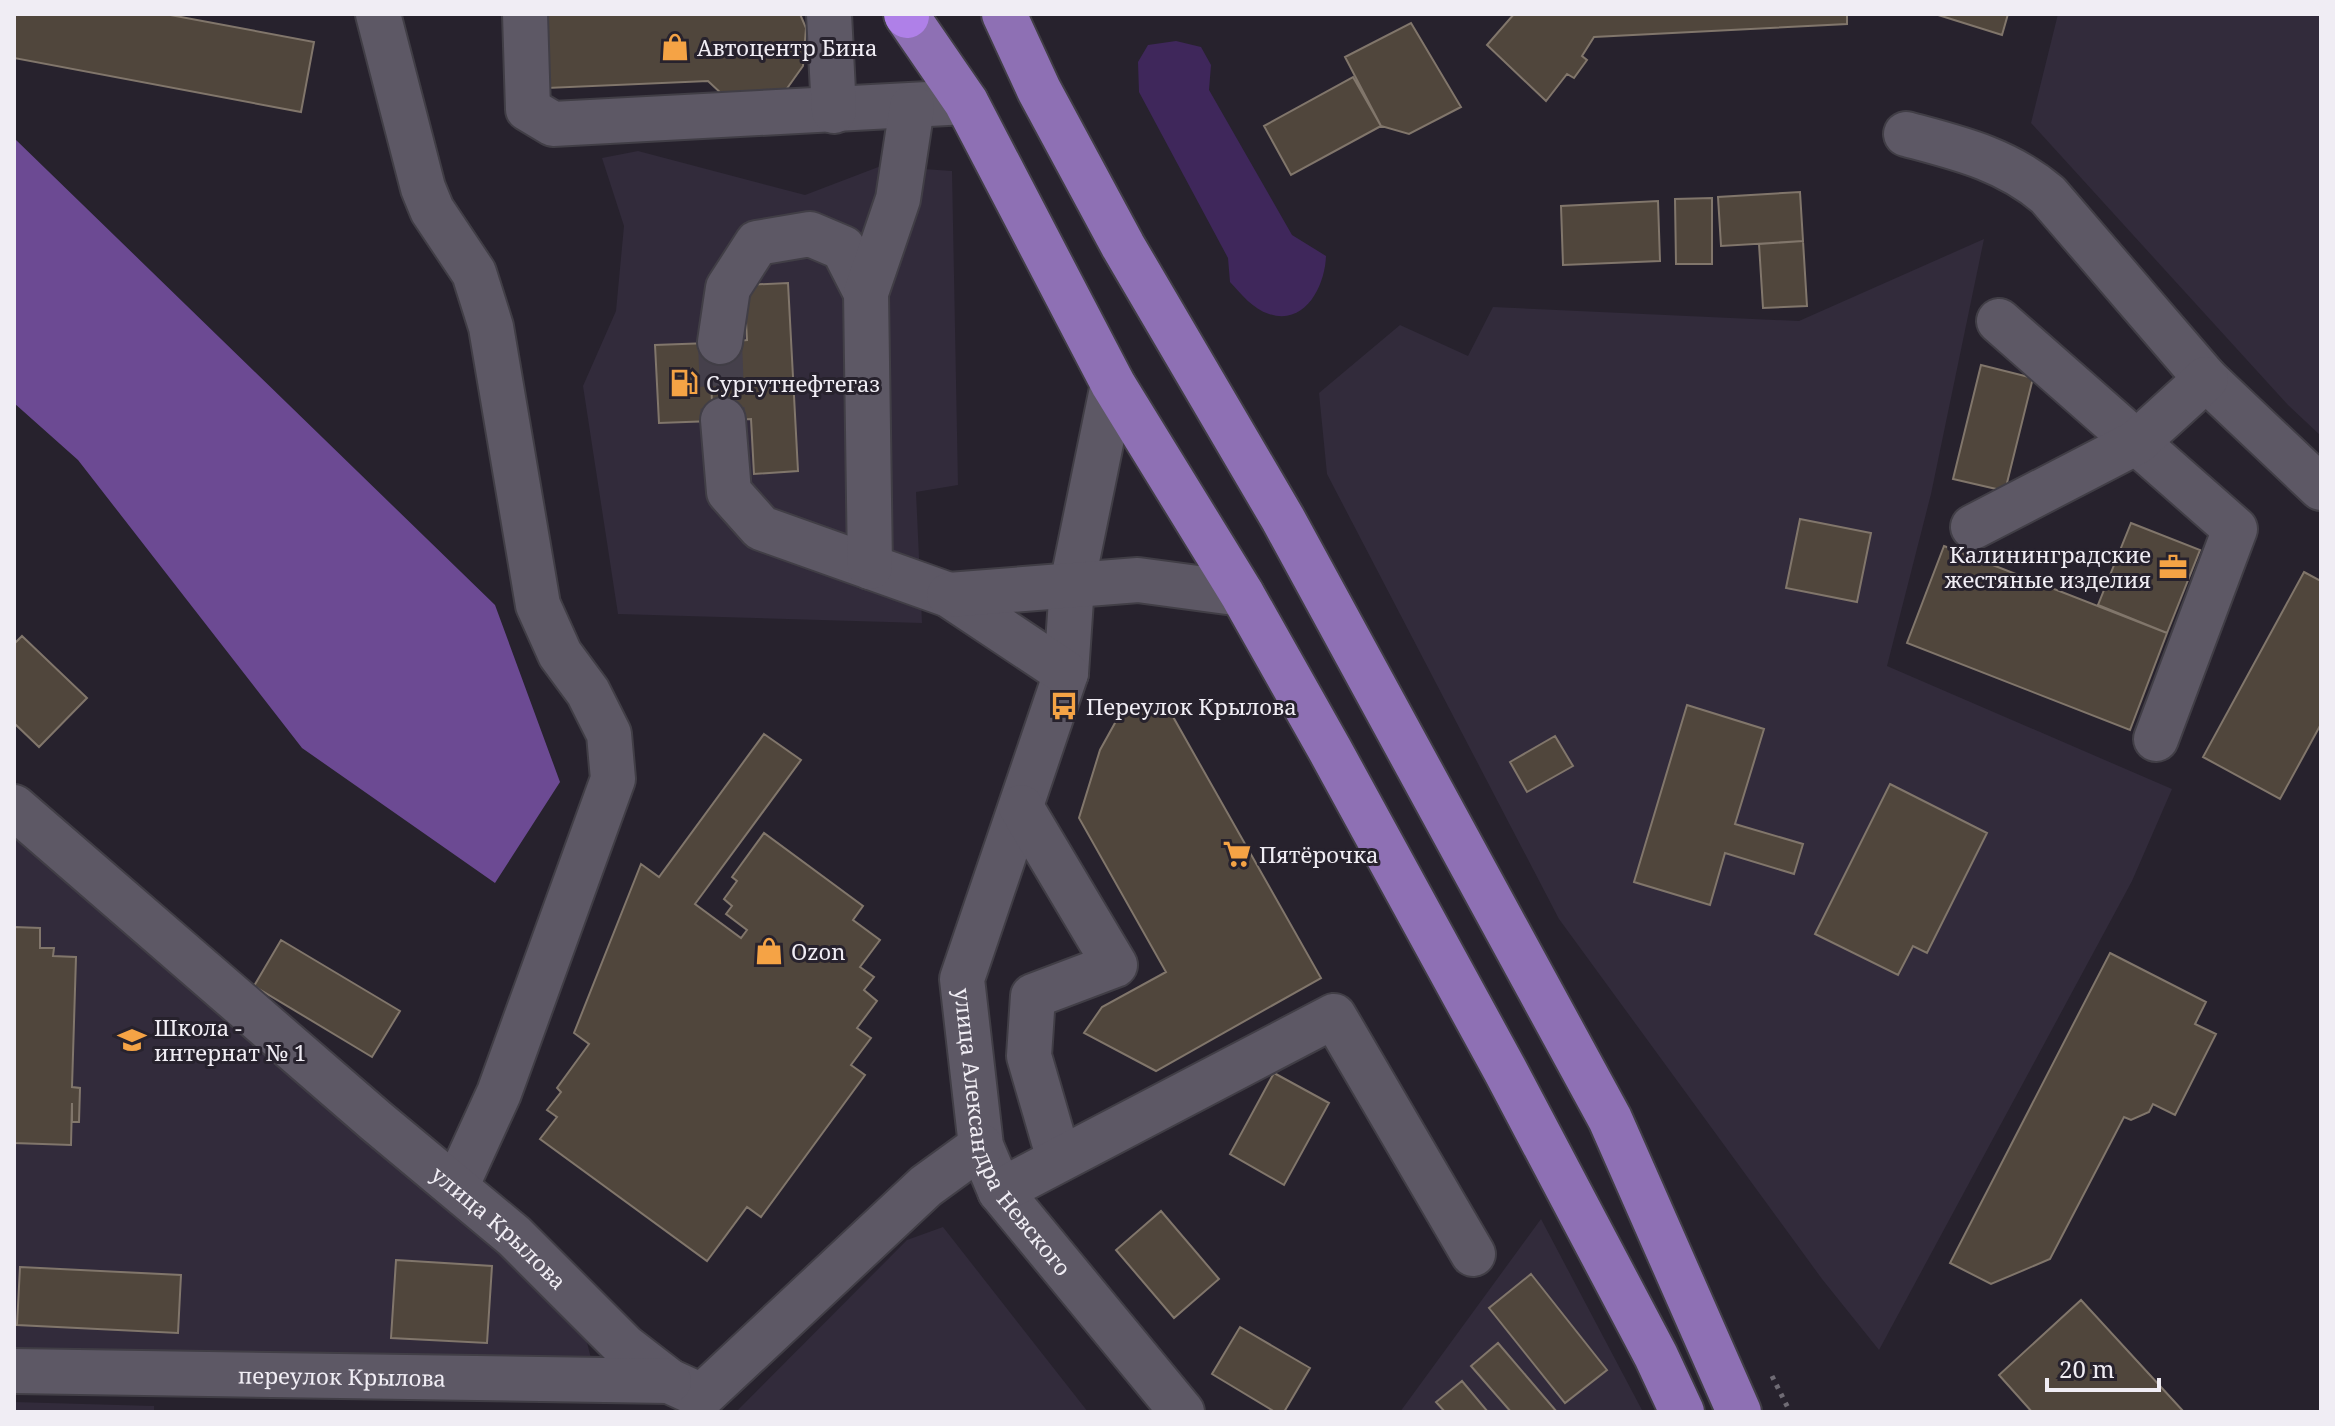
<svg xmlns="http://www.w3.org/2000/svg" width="2335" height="1426" font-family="'Noto Serif',serif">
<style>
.built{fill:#322b3b}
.green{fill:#3f275b}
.forest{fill:#6c4a93}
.building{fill:#50463c;stroke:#81766b;stroke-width:2}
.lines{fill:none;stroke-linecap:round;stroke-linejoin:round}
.minor-tunnel{stroke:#45404b;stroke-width:44;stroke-dasharray:44 22;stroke-linecap:butt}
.minor-casing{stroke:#413e46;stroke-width:48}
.major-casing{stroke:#413e46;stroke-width:48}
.highway-casing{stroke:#413e46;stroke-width:48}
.path{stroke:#6f6b74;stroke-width:5;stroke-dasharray:4 6;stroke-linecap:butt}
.minor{stroke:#5d5865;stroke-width:44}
.major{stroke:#8e70b4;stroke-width:44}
.highway{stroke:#af80e8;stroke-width:44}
.labels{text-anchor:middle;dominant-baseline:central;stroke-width:6;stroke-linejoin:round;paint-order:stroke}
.poi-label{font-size:22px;fill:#f0edf4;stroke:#27222d;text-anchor:start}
.street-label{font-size:22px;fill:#f0edf4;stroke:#27222d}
</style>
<rect width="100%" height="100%" fill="#27222d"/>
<path class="built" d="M2058,14H2321V436L2288,405L2031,123Z
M638,151L805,195L881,166L952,171L958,485L916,492L922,623L618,614L583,386L616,311L624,226L602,158Z
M1984,239L1931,494L1887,666L2172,789L2132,881L1879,1350L1822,1279L1559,919L1327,474L1319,393L1400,325L1468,356L1493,307L1799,321Z
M14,838L487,1242L584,1330L595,1375L14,1351Z
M1541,1219L1643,1412H1400Z
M943,1227L1088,1412H736L907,1240Z
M14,1402L154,1406V1412H14Z"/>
<path class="green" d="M1176,41L1201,47L1211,65L1209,90L1292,235L1326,256C1325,285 1306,326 1269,314C1253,309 1241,294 1230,282L1228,258L1139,92L1138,62L1148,45Z"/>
<path class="forest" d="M14,138L495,605L560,782L495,883L302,748L78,460L14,403Z"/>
<path class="building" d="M14,14H165L314,42L301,112L14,58Z
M544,14H800L806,28L803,66L783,94L724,96L708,81L547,88Z
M1514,14H1847V24L1594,37L1582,56L1587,60L1574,78L1567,74L1546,101L1487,45Z
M1935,14H2008L2002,35Z
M1411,23L1461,107L1409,134L1381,126L1345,57Z
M1353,77L1381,126L1291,175L1264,126Z
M1800,192L1803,241L1721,246L1718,197Z
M1712,198V264H1676L1675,199Z
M1658,201L1660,261L1563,265L1561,206Z
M1803,241L1807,306L1763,308L1759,244Z
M788,283L798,471L754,474L751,419L713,421L709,343L747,340L744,285Z
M709,343L713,421L659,423L655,345Z
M1981,365L2033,378L2005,491L1953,479Z
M1800,519L1871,533L1857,602L1786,588Z
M2131,523L2200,550L2167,633L2098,605Z
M1944,546L2167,633L2130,730L1907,643Z
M2304,572L2321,581V724L2280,799L2203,757Z
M22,636L87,698L39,747L14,723V644Z
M1125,705L1172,715L1321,978L1156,1071L1084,1033L1102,1007L1166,972L1079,818L1100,750Z
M1687,705L1764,729L1735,824L1803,844L1794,874L1725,853L1710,905L1634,882Z
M764,734L801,760L695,904L741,938L747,930L726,914L732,906L724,899L737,881L732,877L764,833L863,906L853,920L880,940L860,967L874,977L864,990L877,1001L857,1028L871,1038L851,1065L865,1075L761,1217L747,1207L707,1261L540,1139L557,1117L547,1110L561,1092L557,1088L589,1044L574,1033L641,864L659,877Z
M1555,736L1573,766L1527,792L1510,762Z
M1890,784L1987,833L1927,953L1913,946L1898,975L1815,934Z
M14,927L40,928V948H54L53,956L76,957L72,1087L80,1088L79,1122H72V1103L71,1145L14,1143Z
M281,940L400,1011L372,1057L254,986Z
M2110,953L2206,1002L2195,1024L2216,1034L2175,1115L2153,1104L2149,1112L2131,1120L2124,1117L2050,1259L1991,1284L1950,1263Z
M1274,1073L1329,1103L1284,1185L1230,1154Z
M1161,1211L1219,1279L1174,1318L1116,1250Z
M396,1260L492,1266L487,1343L391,1338Z
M20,1267L181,1275L178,1333L17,1325Z
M1531,1274L1607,1370L1565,1403L1489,1308Z
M2081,1300L2184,1412H2032L1999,1375Z
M1240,1327L1310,1368L1284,1412H1275L1212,1374Z
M1498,1343L1557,1412H1511L1471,1366Z
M1462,1381L1488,1412H1445L1436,1402Z"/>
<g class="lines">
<path class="minor-tunnel" d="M720,342L723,420"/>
<defs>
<g id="minor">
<path d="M378,14L423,188L432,210L474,273L491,327L538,605L560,654L588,692L609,734L613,779L499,1093L456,1187"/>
<path d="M525,14L528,109L553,124L966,102"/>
<path d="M829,14L834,111"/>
<path d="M1906,134C1958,148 2006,159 2048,195L2206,379L2321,488"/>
<path d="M1999,321L2235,529L2156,739"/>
<path d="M720,342L728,288L757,243L810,234L843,248L866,293"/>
<path id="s1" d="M1113,384L1072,585L1066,673L962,979L981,1146L1000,1191L1182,1412"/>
<path d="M723,420L729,492L761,528L949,595L1066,673"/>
<path d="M1973,527L2137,442L2206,379"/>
<path d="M870,567L866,293L898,199L912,107"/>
<path d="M949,595L1138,580L1242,594"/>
<path id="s2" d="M14,807L376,1121L514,1236L625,1347L669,1381L702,1396L926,1186L981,1146"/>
<path d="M1021,807L1115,965L1033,996L1029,1056L1059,1159"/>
<path d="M1000,1191L1334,1016L1473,1254"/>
<path id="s3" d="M14,1371L669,1381"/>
</g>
<path id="major" d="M1004,14L1039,90L1123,246L1283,519L1610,1119L1739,1412
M907,16L966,102L1113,384L1242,594L1330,750L1505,1070L1656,1356L1682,1412"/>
<path id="highway" d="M906,14L907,16"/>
</defs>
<use href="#minor" class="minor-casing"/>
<use href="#major" class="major-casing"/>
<use href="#highway" class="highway-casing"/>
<path class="path" d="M1772,1376L1790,1412"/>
<use href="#minor" class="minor"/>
<use href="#major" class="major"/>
<use href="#highway" class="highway"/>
</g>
<defs>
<symbol id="shop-bare" viewBox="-9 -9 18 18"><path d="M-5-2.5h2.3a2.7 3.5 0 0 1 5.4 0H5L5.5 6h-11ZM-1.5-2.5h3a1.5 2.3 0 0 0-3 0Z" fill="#f5a345" stroke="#27222d" stroke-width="2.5" paint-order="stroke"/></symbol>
<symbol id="fuel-bare" viewBox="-9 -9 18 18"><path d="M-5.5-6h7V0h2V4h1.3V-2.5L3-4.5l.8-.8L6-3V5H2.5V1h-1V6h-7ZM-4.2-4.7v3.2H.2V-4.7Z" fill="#f5a345" stroke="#27222d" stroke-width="2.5" paint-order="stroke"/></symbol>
<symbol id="office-bare" viewBox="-9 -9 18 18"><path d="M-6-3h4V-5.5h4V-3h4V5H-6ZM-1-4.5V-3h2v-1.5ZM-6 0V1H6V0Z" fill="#f5a345" stroke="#27222d" stroke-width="2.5" paint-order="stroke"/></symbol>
<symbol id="bus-bare" viewBox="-9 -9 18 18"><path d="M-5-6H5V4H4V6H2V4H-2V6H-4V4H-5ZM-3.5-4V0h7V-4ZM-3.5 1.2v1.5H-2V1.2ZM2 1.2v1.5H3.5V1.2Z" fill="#f5a345" stroke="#27222d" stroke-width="2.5" paint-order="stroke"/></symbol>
<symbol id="supermarket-bare" viewBox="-9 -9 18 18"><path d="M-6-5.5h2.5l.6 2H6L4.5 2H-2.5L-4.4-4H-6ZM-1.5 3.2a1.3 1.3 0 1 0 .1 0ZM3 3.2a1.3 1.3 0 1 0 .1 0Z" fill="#f5a345" stroke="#27222d" stroke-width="2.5" paint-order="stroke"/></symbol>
<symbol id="school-bare" viewBox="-9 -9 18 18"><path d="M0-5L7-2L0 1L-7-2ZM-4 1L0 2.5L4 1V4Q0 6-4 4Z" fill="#f5a345" stroke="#27222d" stroke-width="2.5" paint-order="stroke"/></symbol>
</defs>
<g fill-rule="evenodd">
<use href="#shop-bare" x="655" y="27" width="40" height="40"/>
<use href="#fuel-bare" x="664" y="363" width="40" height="40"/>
<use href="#office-bare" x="2153" y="547" width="40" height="40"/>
<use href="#bus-bare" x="1044" y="686" width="40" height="40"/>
<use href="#supermarket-bare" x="1217" y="834" width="40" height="40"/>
<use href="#shop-bare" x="749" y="931" width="40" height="40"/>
<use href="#school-bare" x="112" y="1020" width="40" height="40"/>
</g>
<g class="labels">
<g class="poi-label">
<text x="697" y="47">Автоцентр Бина</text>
<text x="706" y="383">Сургутнефтегаз</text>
<text x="2151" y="554" text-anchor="end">Калининградские<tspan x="2151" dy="25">жестяные изделия</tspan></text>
<text x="1086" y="706">Переулок Крылова</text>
<text x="1259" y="854">Пятёрочка</text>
<text x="791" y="951">Ozon</text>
<text x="154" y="1027">Школа -<tspan x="154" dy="25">интернат № 1</tspan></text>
</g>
<g class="street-label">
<text stroke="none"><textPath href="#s1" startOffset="782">улица Александра Невского</textPath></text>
<text stroke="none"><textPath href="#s2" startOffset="642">улица Крылова</textPath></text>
<text stroke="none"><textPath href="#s3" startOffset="328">переулок Крылова</textPath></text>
</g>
</g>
<rect width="2335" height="1426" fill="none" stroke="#f0edf4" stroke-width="32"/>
<path d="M2047 1378v12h112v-12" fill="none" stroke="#f0edf4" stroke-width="4"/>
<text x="2059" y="1378" font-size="24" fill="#f0edf4" stroke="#27222d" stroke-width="6" paint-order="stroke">20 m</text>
</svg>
